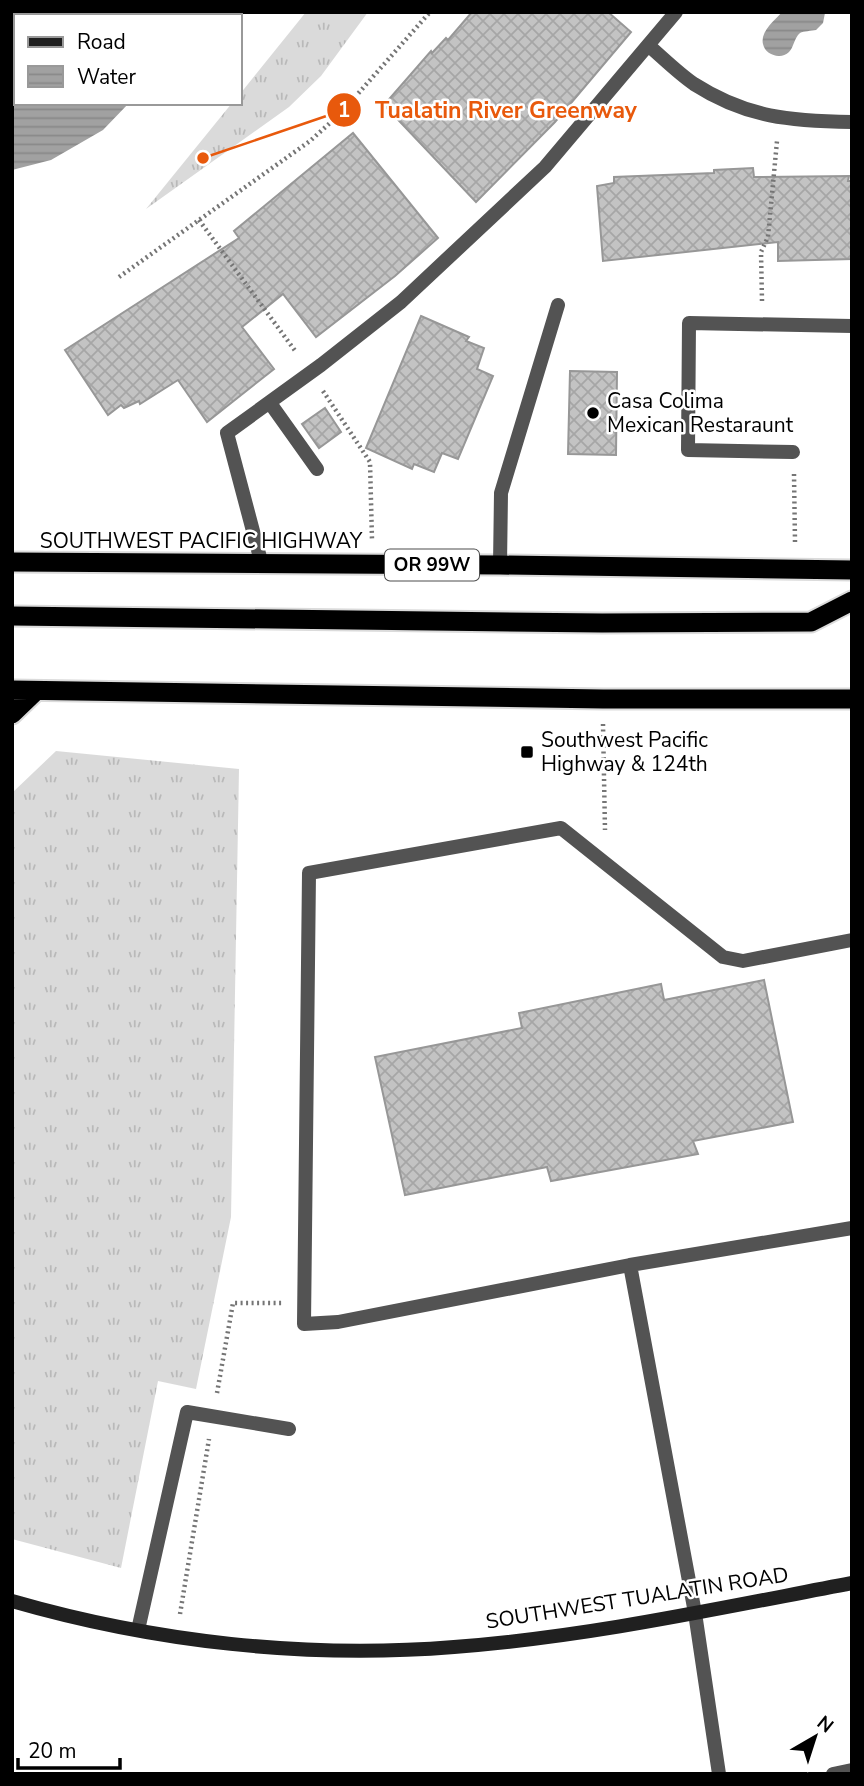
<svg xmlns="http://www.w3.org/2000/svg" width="864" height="1786" font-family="'Nunito Sans',sans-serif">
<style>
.grass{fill:url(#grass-tufts)}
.water{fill:url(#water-rules)}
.building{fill:url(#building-cross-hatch);stroke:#979797;stroke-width:2}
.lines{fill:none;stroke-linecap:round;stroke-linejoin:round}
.trunk-casing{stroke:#dbdbdb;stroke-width:23}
.path{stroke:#757575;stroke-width:4.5;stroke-dasharray:2 3.5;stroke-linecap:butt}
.service{stroke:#535353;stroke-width:14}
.secondary{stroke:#202020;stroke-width:14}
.trunk{stroke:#000;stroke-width:19}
.poi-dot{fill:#000;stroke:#fff;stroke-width:2.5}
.labels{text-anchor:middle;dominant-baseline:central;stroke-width:5;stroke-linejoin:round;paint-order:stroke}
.shield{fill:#fff;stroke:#4c4c4c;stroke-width:2}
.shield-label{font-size:19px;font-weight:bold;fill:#000}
.poi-label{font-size:21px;fill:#000;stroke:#fff;text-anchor:start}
.street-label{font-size:21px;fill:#000;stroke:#fff}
.leader{fill:none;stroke:#e8590c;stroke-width:2.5}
.callout-dot{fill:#e8590c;stroke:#fff;stroke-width:2.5}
.mark-label{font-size:21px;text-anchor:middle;font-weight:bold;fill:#fff}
.callout-label{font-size:23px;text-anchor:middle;font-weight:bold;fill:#e8590c;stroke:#fff;stroke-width:5;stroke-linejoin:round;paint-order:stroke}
</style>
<defs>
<pattern id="grass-tufts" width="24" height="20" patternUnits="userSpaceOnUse" patternTransform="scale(1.75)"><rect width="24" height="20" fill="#dadada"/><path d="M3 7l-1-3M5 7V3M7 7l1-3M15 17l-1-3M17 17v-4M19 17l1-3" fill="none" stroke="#b9b9b9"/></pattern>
<pattern id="water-rules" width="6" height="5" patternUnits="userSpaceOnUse" patternTransform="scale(1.75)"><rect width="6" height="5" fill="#a1a1a1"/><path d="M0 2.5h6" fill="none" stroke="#898989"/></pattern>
<pattern id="building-cross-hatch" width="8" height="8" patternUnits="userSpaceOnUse" patternTransform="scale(1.75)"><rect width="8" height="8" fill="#c3c3c3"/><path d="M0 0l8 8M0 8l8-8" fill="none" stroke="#a6a6a6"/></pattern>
</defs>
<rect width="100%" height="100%" fill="#fff"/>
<path class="grass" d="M306,12H368L321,76L289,107L146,209L232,103H240V94Z
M56,751L239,769L231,1217L196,1389L158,1381L121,1568L12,1539V793Z"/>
<path class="water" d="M12,12H214L211,16H16V103H129L103,130L51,160L12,170Z
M782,12L825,13L823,23L816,30C811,31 804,31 800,33C794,38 794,47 789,52C781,60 765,55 763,44C760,32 774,21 782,12Z"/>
<path class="building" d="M472,12H608L631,32L555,122L476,202L384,105L431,51L432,53L446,38L448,40Z
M353,133L438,238L395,276L316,337L283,294L242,327L274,369L207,422L178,380L140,404L139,401L124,408L121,405L108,415L65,350L239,238L234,231Z
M753,168L754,177L849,176L848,181H852V259L778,261V242L603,261L597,186L614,183V177L714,173V170Z
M421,316L469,337L466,341L484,348L477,369L493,376L458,459L442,453L434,472L414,464L412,469L366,448Z
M570,371L617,372L616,455L568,454Z
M325,408L341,432L319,448L302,424Z
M764,980L793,1122L693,1141L698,1154L551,1181L547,1167L405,1195L375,1057L522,1028L519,1013L661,984L664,1000Z"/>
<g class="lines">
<defs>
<path id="trunk" d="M12,562L500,565L852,570
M12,616L602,623L811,622L852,601
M12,690L603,699H852
M12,714L36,691"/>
</defs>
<use href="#trunk" class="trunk-casing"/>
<path class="path" d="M199,220L296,352
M119,277L310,141L341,113L430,12
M762,301L761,252L768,237L777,141
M323,391L370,462L372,540
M794,474L795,542
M603,724L605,830
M217,1393L233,1303H283
M180,1614L209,1439"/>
<path class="service" d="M648,45C663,58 678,73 694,84C747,118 791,121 852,122
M270,403L317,469
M793,452L688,450L689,323L852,326
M262,565L227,433L321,365L401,302L545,167L676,12
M500,565L501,493L558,305
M852,940L743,961L723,957L561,828L309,873L304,1324L338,1322L630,1265L852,1228
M630,1265L695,1613L719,1774
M138,1630L187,1412L289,1429
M833,1774L852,1770"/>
<path class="secondary" d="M12,1601C154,1642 306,1659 454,1647C588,1637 720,1608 852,1583"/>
<use href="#trunk" class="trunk"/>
</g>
<g class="poi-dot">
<circle cx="593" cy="413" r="7"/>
<rect x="520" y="745" width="14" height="14" rx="3.5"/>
</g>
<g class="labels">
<rect class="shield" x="385" y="549.5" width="94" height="31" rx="5"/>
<g class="shield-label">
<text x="432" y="565">OR 99W</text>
</g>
<g class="poi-label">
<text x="607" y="401">Casa Colima<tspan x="607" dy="24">Mexican Restaraunt</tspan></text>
<text x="541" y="740">Southwest Pacific<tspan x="541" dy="24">Highway &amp; 124th</tspan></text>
</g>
<g class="street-label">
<text x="201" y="541">SOUTHWEST PACIFIC HIGHWAY</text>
<text transform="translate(637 1598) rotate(-9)">SOUTHWEST TUALATIN ROAD</text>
</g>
</g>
<path class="leader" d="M203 158L344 110"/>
<g class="callout-dot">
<circle cx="203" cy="158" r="7"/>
<circle cx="344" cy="110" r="18"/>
</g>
<g class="mark-label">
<text x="344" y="117">1</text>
</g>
<g class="callout-label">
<text x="506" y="118">Tualatin River Greenway</text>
</g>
<rect width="864" height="1786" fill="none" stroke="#000000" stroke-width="28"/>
<rect x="14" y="14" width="228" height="91" fill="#ffffff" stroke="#999999" stroke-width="2"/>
<rect x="28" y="37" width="35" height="10" fill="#202020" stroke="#999999" stroke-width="2"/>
<text x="77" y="49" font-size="21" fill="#000000">Road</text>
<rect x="28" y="66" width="35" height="21" fill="url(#water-rules)" stroke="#999999" stroke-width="2"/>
<text x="77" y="84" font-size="21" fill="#000000">Water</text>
<g transform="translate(815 1737) rotate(39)" stroke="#ffffff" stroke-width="5" paint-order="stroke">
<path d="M0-5L12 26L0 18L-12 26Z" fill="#000000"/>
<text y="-10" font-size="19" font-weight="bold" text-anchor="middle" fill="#000000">N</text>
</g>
<path d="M18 1758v10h102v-10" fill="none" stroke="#000000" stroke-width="3.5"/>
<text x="28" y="1758" font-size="21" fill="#000000" stroke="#ffffff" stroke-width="5" paint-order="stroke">20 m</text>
</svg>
